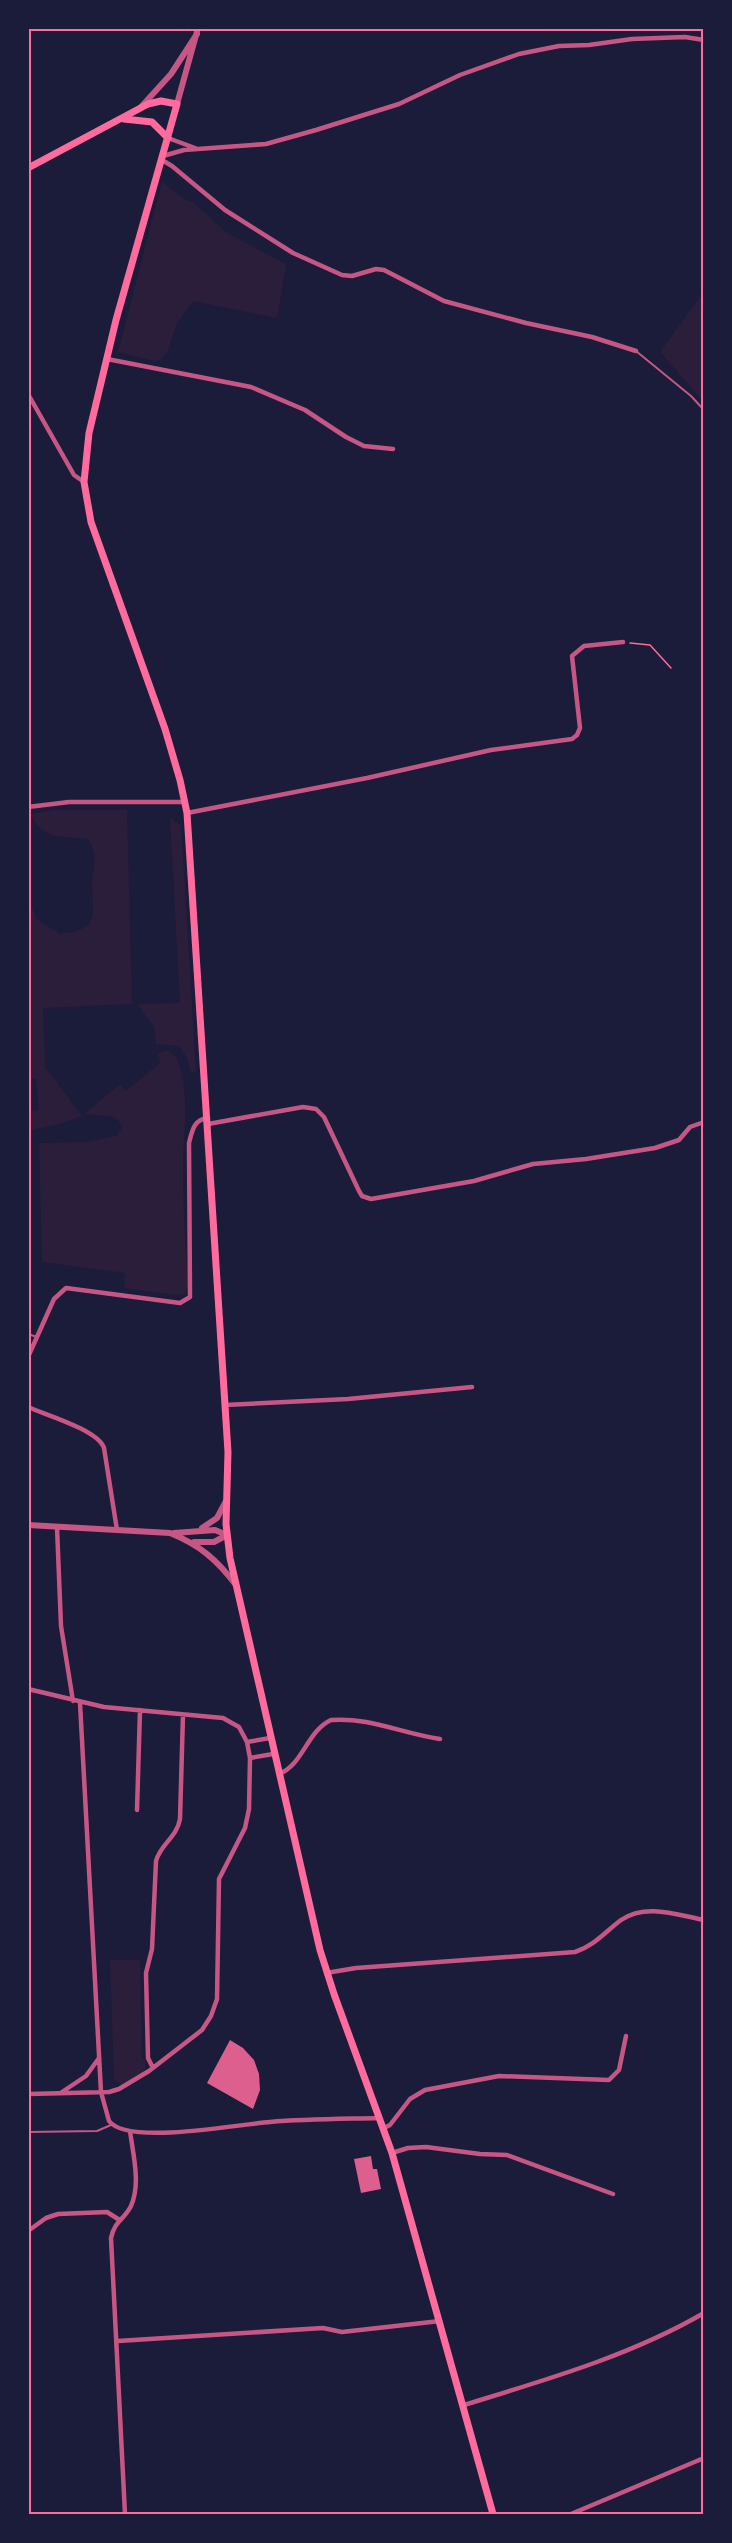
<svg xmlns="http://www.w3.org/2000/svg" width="732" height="2543" font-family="'Alegreya Sans',sans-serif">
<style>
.green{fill:#2a1e3b}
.building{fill:#dd5f8e}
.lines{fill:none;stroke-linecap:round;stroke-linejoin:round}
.path{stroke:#ff6b9d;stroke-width:1.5}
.service{stroke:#c65784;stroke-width:2}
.minor{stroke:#c65784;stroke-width:4.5}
.tertiary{stroke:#c65784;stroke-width:6}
.secondary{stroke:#ff6b9d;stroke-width:7}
.neatline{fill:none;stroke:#ff6b9d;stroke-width:2}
</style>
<rect width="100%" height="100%" fill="#1b1b3a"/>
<path class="green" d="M162,182L183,198L194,203L227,233L286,264L277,318L193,301L176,325L167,352L162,359L155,361L118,352Z
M703,293V401L660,352Z
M54,810H127L132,1004L43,1008L45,1067L82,1116L56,1125L29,1130V1111L39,1110L36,1078H29V898L36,919L60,934C100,928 93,919 92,885C92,865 100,859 88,839C65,836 40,840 31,814Z
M170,818L181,825L183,855L196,1072H191L186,1056L178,1046L156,1044L154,1027L137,1004L180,1003Z
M164,1051H169L177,1058C191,1100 183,1125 183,1167C183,1207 185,1246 188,1286L185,1294L175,1295L124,1288L125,1273L42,1262L39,1143L86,1142L116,1136L122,1128C117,1109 98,1119 85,1113L120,1084L126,1091L161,1062L157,1054Z
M110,1960H140L142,2058L145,2059V2070L124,2087L114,2079Z"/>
<path class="building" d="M230,2040L243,2048L254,2060L259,2074L260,2090L253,2109L207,2083Z
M371,2156L373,2169H377L381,2189L361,2193L354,2159Z"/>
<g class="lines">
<path class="path" d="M630,643L650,645L671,668"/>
<path class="service" d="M636,351L691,396L704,410
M28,1334L37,1337
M28,2132L97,2131L111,2125"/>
<path class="minor" d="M168,138L195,148
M163,156L184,150L266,144L316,130L399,104L460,75L519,54L559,46L589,45L632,39L685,37L704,40
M162,160L172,166L225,210L293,253L342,275L352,276L376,269L384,270L444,301L526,323L592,337L636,351
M107,359L251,387L305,410L346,437L364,446L393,449
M28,394L74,475L84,482
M28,807L69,802H185
M187,813L367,778L491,750L572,739L577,735L580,728L572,656L584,646L623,642
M208,1124L303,1107L316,1109L324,1117L359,1191L362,1196L371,1199L474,1181L533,1164L586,1159L655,1148L679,1140L690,1127L704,1122
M28,1357L54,1299L66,1288L180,1303L190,1297L189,1143C192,1131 194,1119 208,1118
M225,1405L348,1399L472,1387
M28,1407C46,1415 98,1430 104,1448L117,1530
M57,1527L61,1626L73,1701
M28,1689L104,1707L223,1718L239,1727L247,1742L250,1758L249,1809L245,1828L219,1879L217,1999L211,2016L202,2030L149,2071L119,2089L109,2092L28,2094
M80,1703L101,2092L109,2121C128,2146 239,2124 270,2122C306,2119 343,2119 380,2118
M247,1742L270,1738
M250,1758L273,1754
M279,1774C303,1765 307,1731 331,1720C370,1717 403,1734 440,1739
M137,1810L140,1710
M326,1973L356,1968L575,1952C594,1946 605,1932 621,1920C646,1903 677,1915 704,1920
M153,2068L148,2058L146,1973L152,1949L156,1861C160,1845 177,1837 180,1819L183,1715
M62,2092L86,2076L99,2058
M384,2128L390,2125L410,2099L425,2090L499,2076L609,2080L619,2070L626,2036
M392,2153L408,2148L426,2147L480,2154L507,2155L613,2194
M28,2231L46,2218L58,2214L107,2212L118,2219
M118,2341L323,2328L342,2332L440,2321
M464,2405C545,2380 630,2356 704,2313
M125,2514L111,2238C115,2220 124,2220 131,2206C141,2184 133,2154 130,2131
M571,2514L704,2458"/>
<path class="tertiary" d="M177,104L198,28
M141,107L171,74L197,34
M28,1525L170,1533C200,1545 217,1560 236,1585
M202,1528L217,1518L226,1501
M174,1533L215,1530L227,1535L214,1542H194"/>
<path class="secondary" d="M124,119L152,122L168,138
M28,168L148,104L161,101L177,104L116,320L89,433L84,482L91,522L165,729L180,780L187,813L228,1452L226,1524L230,1558L320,1950L334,1994L392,2153L493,2514"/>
</g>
<rect width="732" height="2543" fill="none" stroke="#1b1b3a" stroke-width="60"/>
<rect x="30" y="30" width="672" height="2483" class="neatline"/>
</svg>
